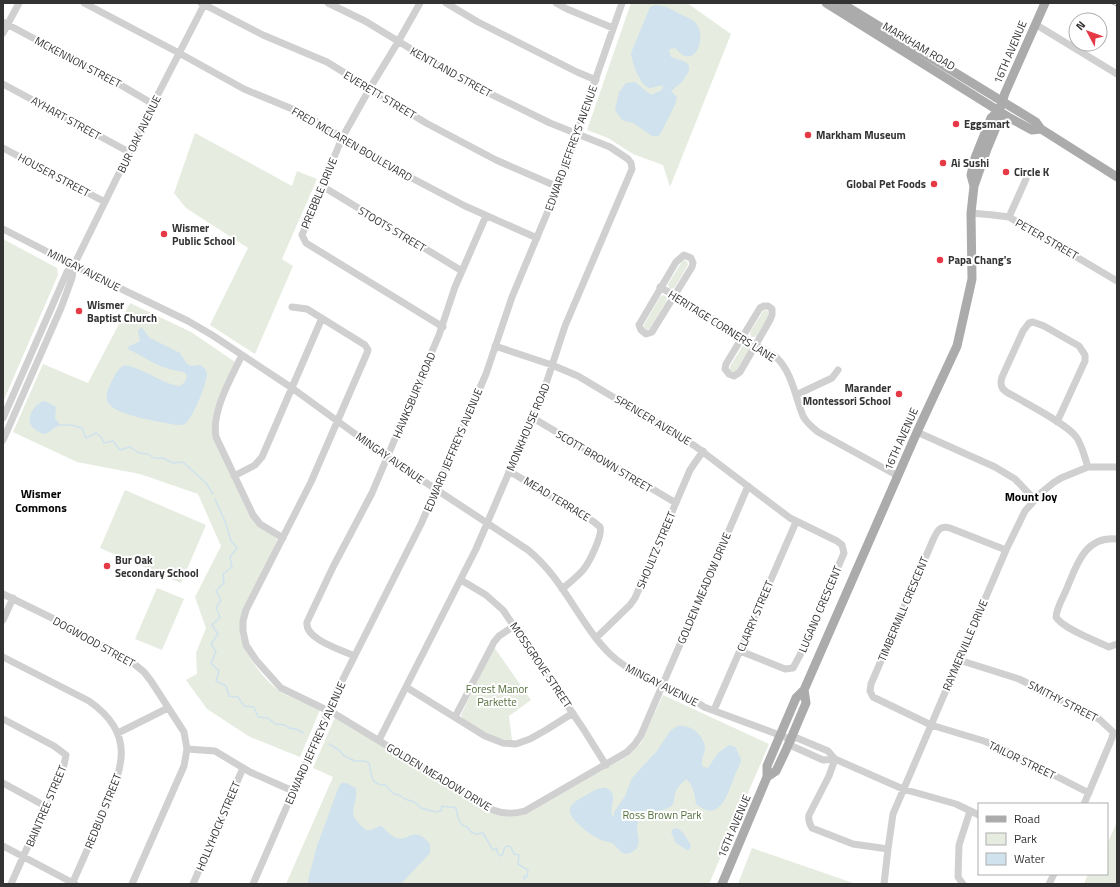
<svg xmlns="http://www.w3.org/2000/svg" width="1120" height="887" font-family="'Titillium Web',sans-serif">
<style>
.green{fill:#e6ecdf}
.water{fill:#cfe2ee}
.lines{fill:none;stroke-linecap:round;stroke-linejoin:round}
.stream{stroke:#cfe2ee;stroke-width:1.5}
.minor{stroke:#d0d0d0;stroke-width:7}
.major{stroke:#ababab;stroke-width:9}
.rail-casing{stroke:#888;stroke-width:3}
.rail{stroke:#fff;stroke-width:1.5;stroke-dasharray:4.5;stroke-linecap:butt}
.poi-dot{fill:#e63946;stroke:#fff;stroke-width:1.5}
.labels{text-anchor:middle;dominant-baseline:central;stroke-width:4;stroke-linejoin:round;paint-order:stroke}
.street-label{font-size:11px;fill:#333;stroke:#fff}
.poi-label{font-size:11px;font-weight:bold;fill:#333;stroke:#fff;text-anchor:start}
.park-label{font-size:11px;fill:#56703f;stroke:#fff}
.neighbourhood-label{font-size:12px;font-weight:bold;fill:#000;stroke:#fff}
</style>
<rect width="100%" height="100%" fill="#fff"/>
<path class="green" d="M631,3H687L731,34L670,187L663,165L633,154L608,138L587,130Z
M195,133L292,186L297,171L317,179L282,259L293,266L255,354L210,325L248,248L186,208L174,193Z
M3,239L57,268L58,275L3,402Z
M683,260L687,261L688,265L675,287L671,290L669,288L668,284Z
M663,295L667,297L666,302L650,329L646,330L644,328V325L660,297Z
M130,303L191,332L235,362C224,386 208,412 213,438L248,513L256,524L276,538L277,540L240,634C243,654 268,686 286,695C297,700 309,704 320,710L300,757L250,737L207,709L186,680L197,674L196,653L206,628L195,597L221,546L198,494L140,474L77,462L13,432L43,364L88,383Z
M764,310L768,311V317L756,337H751L750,332Z
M744,344L748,345L749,350L737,370L734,372L730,370V366Z
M125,490L206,525L181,583L100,548Z
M157,588L184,599L162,650L135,639Z
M494,647L531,700L509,716L512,740C493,740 479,728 463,719L461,715Z
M663,695L769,744L709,884H286L333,777L313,768L335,717L487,811C501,819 518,818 532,811L629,755L641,743Z
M1117,822V884H1084L1088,874H1107V844Z
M752,848L856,884H738Z"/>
<path class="water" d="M655,5C664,5 671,9 678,13C683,16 691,18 695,22C706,33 699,60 685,56C681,55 678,50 675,48L670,49L669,51L671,57L686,62L689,66V71L682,82L671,91L677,97L675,105L661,133L658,136H652L633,123L622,120L615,110L619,92L626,83L635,82L651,95L662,90L663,86C659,85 655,88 650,88C640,87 632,62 631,53L650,7Z
M141,327L150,338L180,353L187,364L191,366L200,365C203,367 207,369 207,374C207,383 193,417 186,423C183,425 180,425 177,425C162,422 118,416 109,404C105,399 107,392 109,387C112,381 117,369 123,366C133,362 165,386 180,386L185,382L187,376L184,372C170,370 157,366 145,358C139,355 135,352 129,350L128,347L140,341L138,331Z
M45,401L56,407L55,418L60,425C53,427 51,433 43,434C39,432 33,429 31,425C26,416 36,402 45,401Z
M678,726C690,724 705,735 705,749C704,756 700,760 703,767L708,768L718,753L729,745C737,746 736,749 739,755C740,758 741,757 741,760C740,766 735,773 734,778C727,796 719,823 696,804C695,795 693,784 686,779C682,783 678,787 676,791C673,797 676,803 670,807C660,813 644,809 638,822C634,833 645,845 632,852C622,858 619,848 612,843C610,842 607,842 604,841C594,838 572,822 570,812C569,802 582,798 588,794C593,791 602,785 608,789C620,796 606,811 614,818V812L625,796L632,778L656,752L671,730Z
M342,783H346L356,788C358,810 343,811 366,830H371L380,826H382C385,830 389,834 394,837C409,844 413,823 430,844V853L401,884H308L309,876L317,846L339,786Z
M674,828L679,829L685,835L691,846L689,850H687L676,843L671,832Z"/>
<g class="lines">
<path class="stream" d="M60,425H71L82,428L86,438L96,433L101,437L104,443L113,441L120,450L130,447L139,453L148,454L154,458H163L173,463L183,462L206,483L213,494
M215,499L226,524L231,541L237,548L230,557L232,567L223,574L224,583L216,591L221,600L216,608L220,617L212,625L218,634L211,644L216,652L211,663L219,671L216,681L226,686L229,696L238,697L244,706L254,707L258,717L268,718L275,724L285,725L289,728L296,729L303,733
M329,744L339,750L344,756L355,761H364L369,763C372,773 369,785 385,785L394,794L399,795L405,799L414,802L421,808L436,812L441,811L442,806C448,808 452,806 456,808L458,818L462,825L467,827L471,832L476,834L483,833L493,850L497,848V852L500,856L503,854L504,849L507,846L511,847L514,854L519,855L518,864L528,870L527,877L524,876V880"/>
<path class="minor" d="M84,3L179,53L244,89L302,113L385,164L465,206L537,238
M201,3L263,35L327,62L426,123L496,160L558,187
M328,3L365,21L462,80L550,123L610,147L628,159L631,163L632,169L565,326L543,393L476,549L379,740
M420,3L398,42L370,88L342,138L302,235L306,243L443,327
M446,3L478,22L577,72L596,80
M556,3L567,9L613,28
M3,22L119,84L153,104
M1035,24L1117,74
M3,33L19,3
M3,84L129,152
M3,148L105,202
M322,186L462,271
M971,213L993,215L1009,217L1117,281
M1009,217L1026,179
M3,229L83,270L84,271L188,321L212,335L292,388L387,457L528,550C564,579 579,624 611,655C638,680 675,685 704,707L790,739
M684,255L691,258L693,263L692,267L652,332L646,334L641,330L639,325L676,262Z
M660,287L776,357C792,372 795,396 803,416C806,422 813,428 818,432L898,476
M764,306H768L772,309V315L770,320L740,372L734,376L729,374L725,369L726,364L760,308Z
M292,307L307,309L365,345L368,350L367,353L311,482L246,610L243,621V631L246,645L256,660L281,688L335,714L493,810C503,814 515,814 525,811L627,752L635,744L641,735L748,486
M495,346L552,365L578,376L695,446L790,518L837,541L842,545L844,553L800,655L793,668L785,669L740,651
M242,355C231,378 211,412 216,437L253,515L260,524L283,538
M796,395L832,378L838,370
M3,418L67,272L74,265
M533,418L676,503
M1057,422L1085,361V355L1079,346L1044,326L1033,322L1029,323L1023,331L1002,377C999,387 1003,391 1012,395C1027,404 1069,425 1077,438C1082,446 1085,458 1088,467
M917,432L995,467L1015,479L1035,500
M3,440L61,308L72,278L74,265L153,104L205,3
M509,471L594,522L600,527C603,535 589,563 583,570C577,577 569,583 562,589
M234,476L255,465L262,457L322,318
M1117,539C1085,536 1077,564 1067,588C1063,598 1057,607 1056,617C1063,629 1097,641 1109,647L1117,644
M1006,550L950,528C940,525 937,531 933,540L871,684L870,691L873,697L931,725L984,741L1003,749L1089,793
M461,580L486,595L503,610L584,730L606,765
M3,594L54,619L133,663L144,672L151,681L184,732L187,749L184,766L132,884
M3,620L13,598
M596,638L630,605L635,598L690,470L703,451
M354,656C342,650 304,639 307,622L333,567L372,493L439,335L455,287L486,216
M3,657L89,701C139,736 121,771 101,817C92,839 82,862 72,884
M959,660L1019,679L1099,719L1113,732L1112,738L1084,804
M406,687L485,736L503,743L516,744L530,739L546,730L573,713
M714,710L796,522
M455,717L494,642L499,636L514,626
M3,719L54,746L66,755L64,765L11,884
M118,733L168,708
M790,739L797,738L828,751L835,759L903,789L956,804L979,815
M790,739L792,746L823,760L835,759
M187,749L215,751L250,772L293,791
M835,759L829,776L809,815C808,820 809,823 812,828L853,844L888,849
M3,783L45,806
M3,846L75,884
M193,884L243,768
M253,884L337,691L421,524L486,374L512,297L558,187L622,3
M884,884L888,849L893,814L1006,550L1025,511L1041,493L1053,483L1061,478L1088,467H1117
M963,884L958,877L959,845L970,811
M1049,884L1054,874"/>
<path class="major" d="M826,3L1010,118L1032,130L1041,129
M841,3L1036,122L1041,129L1117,177
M974,186L971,175L975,158L991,118L999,111
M767,777L776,771L786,750L806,703L804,690
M722,884L767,777V766L796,698L804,690L917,432L957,346L972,279L971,213L974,186L987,149L999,120V111L1005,93L1045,3"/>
<defs>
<path id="rail" d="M1113,3L1117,5"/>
</defs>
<use href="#rail" class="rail-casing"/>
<use href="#rail" class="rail"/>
</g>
<g class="poi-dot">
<circle cx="956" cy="124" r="4"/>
<circle cx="808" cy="135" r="4"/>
<circle cx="943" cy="163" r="4"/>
<circle cx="1006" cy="172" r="4"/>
<circle cx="934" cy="184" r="4"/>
<circle cx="164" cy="234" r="4"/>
<circle cx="940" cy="260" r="4"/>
<circle cx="79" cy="311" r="4"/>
<circle cx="899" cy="394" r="4"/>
<circle cx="107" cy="566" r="4"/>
</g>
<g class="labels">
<g class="street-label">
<text transform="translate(919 46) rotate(31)">MARKHAM ROAD</text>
<text transform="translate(1010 52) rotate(-67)">16TH AVENUE</text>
<text transform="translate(78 62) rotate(28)">MCKENNON STREET</text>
<text transform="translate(451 72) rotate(29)">KENTLAND STREET</text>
<text transform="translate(380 95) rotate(31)">EVERETT STREET</text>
<text transform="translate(66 118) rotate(29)">AYHART STREET</text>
<text transform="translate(139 134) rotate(-64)">BUR OAK AVENUE</text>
<text transform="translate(352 144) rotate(30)">FRED MCLAREN BOULEVARD</text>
<text transform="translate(571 148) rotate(-70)">EDWARD JEFFREYS AVENUE</text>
<text transform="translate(54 175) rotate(28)">HOUSER STREET</text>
<text transform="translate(319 193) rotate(-67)">PREBBLE DRIVE</text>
<text transform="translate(392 229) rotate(31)">STOOTS STREET</text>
<text transform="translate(1047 239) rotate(30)">PETER STREET</text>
<text transform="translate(84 270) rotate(27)">MINGAY AVENUE</text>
<text transform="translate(722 326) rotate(32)">HERITAGE CORNERS LANE</text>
<text transform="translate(414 395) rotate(-67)">HAWKSBURY ROAD</text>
<text transform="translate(653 420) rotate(31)">SPENCER AVENUE</text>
<text transform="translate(528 427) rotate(-67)">MONKHOUSE ROAD</text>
<text transform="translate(901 439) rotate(-66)">16TH AVENUE</text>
<text transform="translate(453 450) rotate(-67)">EDWARD JEFFREYS AVENUE</text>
<text transform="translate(390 458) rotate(35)">MINGAY AVENUE</text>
<text transform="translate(604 461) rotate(31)">SCOTT BROWN STREET</text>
<text transform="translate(557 499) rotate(31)">MEAD TERRACE</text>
<text transform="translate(656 550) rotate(-67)">SHOULTZ STREET</text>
<text transform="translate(704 588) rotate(-67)">GOLDEN MEADOW DRIVE</text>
<text transform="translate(820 609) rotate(-67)">LUGANO CRESCENT</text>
<text transform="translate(903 609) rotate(-67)">TIMBERMILL CRESCENT</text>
<text transform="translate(755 616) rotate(-67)">CLARRY STREET</text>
<text transform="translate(94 642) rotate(29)">DOGWOOD STREET</text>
<text transform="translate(965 645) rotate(-67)">RAYMERVILLE DRIVE</text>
<text transform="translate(541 665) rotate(56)">MOSSGROVE STREET</text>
<text transform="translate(662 685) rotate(27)">MINGAY AVENUE</text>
<text transform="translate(1063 701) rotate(27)">SMITHY STREET</text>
<text transform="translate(315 743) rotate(-66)">EDWARD JEFFREYS AVENUE</text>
<text transform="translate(1022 760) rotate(26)">TAILOR STREET</text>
<text transform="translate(439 777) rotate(31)">GOLDEN MEADOW DRIVE</text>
<text transform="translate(46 806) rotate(-67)">BAINTREE STREET</text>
<text transform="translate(103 811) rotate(-68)">REDBUD STREET</text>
<text transform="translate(218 826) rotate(-67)">HOLLYHOCK STREET</text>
<text transform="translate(734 826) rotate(-67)">16TH AVENUE</text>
</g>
<g class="poi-label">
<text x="964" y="124">Eggsmart</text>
<text x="816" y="135">Markham Museum</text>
<text x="951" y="163">Ai Sushi</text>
<text x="1014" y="172">Circle K</text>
<text x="926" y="184" text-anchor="end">Global Pet Foods</text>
<text x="172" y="228">Wismer<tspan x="172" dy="13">Public School</tspan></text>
<text x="948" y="260">Papa Chang's</text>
<text x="87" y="305">Wismer<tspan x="87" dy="13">Baptist Church</tspan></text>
<text x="891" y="388" text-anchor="end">Marander<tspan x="891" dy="13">Montessori School</tspan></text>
<text x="115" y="560">Bur Oak<tspan x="115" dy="13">Secondary School</tspan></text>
</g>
<g class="park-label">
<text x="497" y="689">Forest Manor<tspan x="497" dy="13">Parkette</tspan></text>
<text x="662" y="815">Ross Brown Park</text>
</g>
<g class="neighbourhood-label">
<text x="41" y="493">Wismer<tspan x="41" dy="14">Commons</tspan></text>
<text x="1031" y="496">Mount Joy</text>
</g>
</g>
<rect width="1120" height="887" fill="none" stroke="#333333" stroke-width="8"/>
<rect x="978" y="803" width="130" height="72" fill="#ffffff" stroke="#adadad"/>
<rect x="986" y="816" width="20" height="6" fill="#ababab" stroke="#adadad"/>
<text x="1014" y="823" font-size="12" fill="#333333">Road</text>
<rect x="986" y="833" width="20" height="12" fill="#e6ecdf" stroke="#adadad"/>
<text x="1014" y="843" font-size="12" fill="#333333">Park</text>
<rect x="986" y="853" width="20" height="12" fill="#cfe2ee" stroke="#adadad"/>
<text x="1014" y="863" font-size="12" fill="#333333">Water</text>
<g transform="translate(1088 32) rotate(311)"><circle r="19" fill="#ffffff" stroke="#adadad"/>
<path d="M0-3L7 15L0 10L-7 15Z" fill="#e63946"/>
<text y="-6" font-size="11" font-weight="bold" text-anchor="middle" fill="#333333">N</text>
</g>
</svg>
